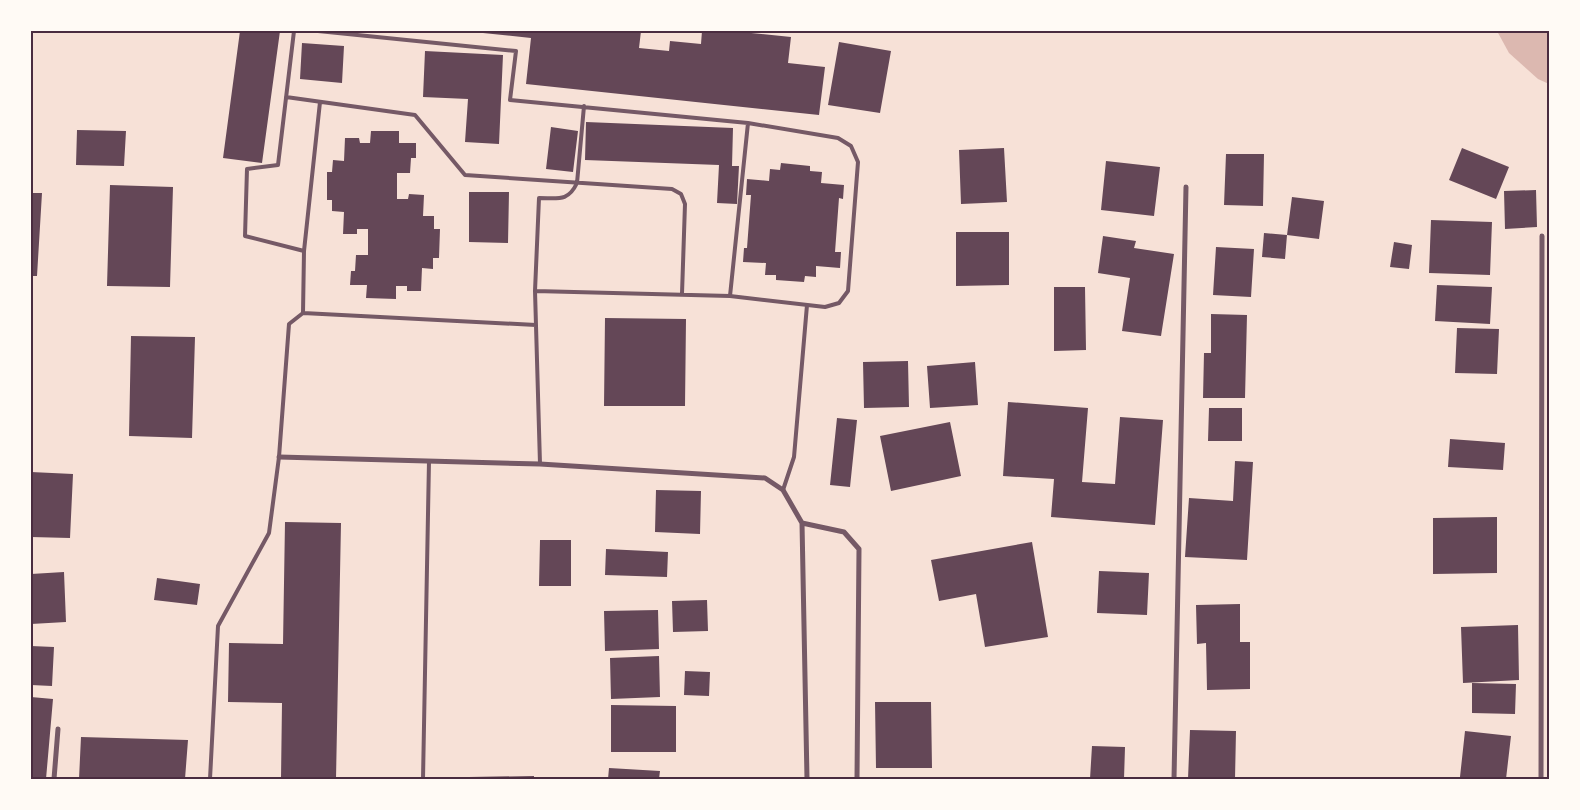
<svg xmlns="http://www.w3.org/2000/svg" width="1580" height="810" font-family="'Roboto Serif',serif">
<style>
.water{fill:#dcb8b0}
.building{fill:#644757}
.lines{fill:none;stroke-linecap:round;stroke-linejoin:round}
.service{stroke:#755966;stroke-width:4}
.minor{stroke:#755966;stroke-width:5}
.neatline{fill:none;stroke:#4a2c40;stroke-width:2}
</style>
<rect width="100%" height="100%" fill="#f7e1d7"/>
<path class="water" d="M1497,31H1549V84L1538,79L1509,53Z"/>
<path class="building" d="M240,31H280L262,163L223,158Z
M483,31H641L639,48L669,51L670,41L701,44L702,31H731L791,37L788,63L825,67L819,115L526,84L531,38L483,33Z
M839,42L891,51L880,113L828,105Z
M302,43L344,46L342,83L300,79Z
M425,51L503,55L499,144L465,142L468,99L423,97Z
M586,122L733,128L732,166H739L737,204L717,203L719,165L585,160Z
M551,127L578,131L573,172L546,169Z
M77,130L126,131L124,166L76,165Z
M371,131H399V143H416V158H411L410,173H397V199H408L409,194L424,195L423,216H434V229H440L439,258H433V269L422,268L421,291H407V286H396V299L366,298L367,285H350L351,271H355L356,255H368V229H357V234H343L344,212L332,211V200H327V172H332L333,160L344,161L345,138H359L360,143H370Z
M1004,148L1007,202L961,204L959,150Z
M1462,148L1509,167L1496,199L1449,180Z
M1226,154H1264L1263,206L1224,205Z
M1106,161L1160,167L1154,216L1101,210Z
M781,163L810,166V171L822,172L821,183L844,185L843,199L839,198L835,252H841L840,268L816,266V277L805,276L804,282L776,280V275H765L766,263L743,262L744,248H747L751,195H746L747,179L769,181L770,169L780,170Z
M110,185L173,187L170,287L107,286Z
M1536,190L1537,227L1505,229L1504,191Z
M469,192H509L508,243L469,242Z
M31,193H42L37,276H31Z
M1292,197L1324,201L1319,239L1287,235Z
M1431,220L1492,222L1490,275L1429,273Z
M956,232H1009V285L956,286Z
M1264,233L1287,235L1285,259L1262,257Z
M1103,236L1136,241L1134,248L1174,254L1161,336L1122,331L1130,278L1098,273Z
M1394,242L1412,245L1409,269L1390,267Z
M1216,247L1254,249L1251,297L1213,295Z
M1437,285L1492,287L1490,324L1435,321Z
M1054,287H1085L1086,350L1054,351Z
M1211,314L1247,315L1245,398H1203L1204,353H1211Z
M605,318L686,319L685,406H604Z
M1457,328L1499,329L1497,374L1455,373Z
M131,336L195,337L192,438L129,436Z
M908,361L909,407L864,408L863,362Z
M975,362L978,405L930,408L927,366Z
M1008,402L1088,408L1082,482L1115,484L1120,417L1163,420L1155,525L1051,517L1054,479L1003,476Z
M1209,408H1242V441H1208Z
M837,418L857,420L850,487L830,485Z
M950,422L961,476L891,491L880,436Z
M1450,439L1505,443L1503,470L1448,467Z
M1235,461L1253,462L1247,560L1185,557L1189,498L1233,501Z
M31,472L73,474L70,538L31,537Z
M656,490L701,491L700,534L655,532Z
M1497,517V573L1433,574V518Z
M285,522L341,523L336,779H281L282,703L228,702L229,643L283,644Z
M540,540H571V586H539Z
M1032,542L1048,637L985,647L976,594L939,601L931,560Z
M606,549L668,552L667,577L605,575Z
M1099,571L1149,573L1147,615L1097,613Z
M64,572L66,622L31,624V574Z
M157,578L200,584L197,605L154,600Z
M707,600L708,631L673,632L672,601Z
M1240,604V642H1250V689L1207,690L1206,643L1197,644L1196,605Z
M658,610L659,649L605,651L604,611Z
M1518,625L1519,680L1463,683L1461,627Z
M31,646L54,647L52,686L31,685Z
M659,656L660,697L611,699L610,658Z
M685,671L710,672L709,696L684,695Z
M1472,683L1516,684L1515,714L1472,713Z
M31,697L53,699L46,779H31Z
M875,702H931L932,768H876Z
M611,705L676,706V752H611Z
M1190,730L1236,731L1235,779H1188Z
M1465,731L1511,736L1506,779L1460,777Z
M81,737L188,740L185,779H79Z
M1092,746L1125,747L1124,779H1090Z
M609,768L660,771L659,779H608Z
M534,776V779H469V777Z"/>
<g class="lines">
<path class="service" d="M294,31L278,165L247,169L245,236L304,251L303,313
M318,31L516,51L510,100L748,123L838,138L851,146L858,162L848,291L839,303L825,307L730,296L535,291
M286,97L415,115L465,175L672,189L681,194L685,204L682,294
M304,251L320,102
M730,296L748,123
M540,464L535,291L539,198C558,198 568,202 577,183L584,106
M783,490L794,457L807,305
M210,779L218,626L269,533L279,457L289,324L303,313L536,325
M423,779L429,461"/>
<path class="minor" d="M279,457L540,464L765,478L783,490L802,523L807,779
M802,523L844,532L859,549L857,779
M54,779L58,729
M1174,779L1186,187
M1541,779L1542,236"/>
</g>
<rect width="1580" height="810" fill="none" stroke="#fffaf5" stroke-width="65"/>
<rect x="32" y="32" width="1516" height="746" class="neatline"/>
</svg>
